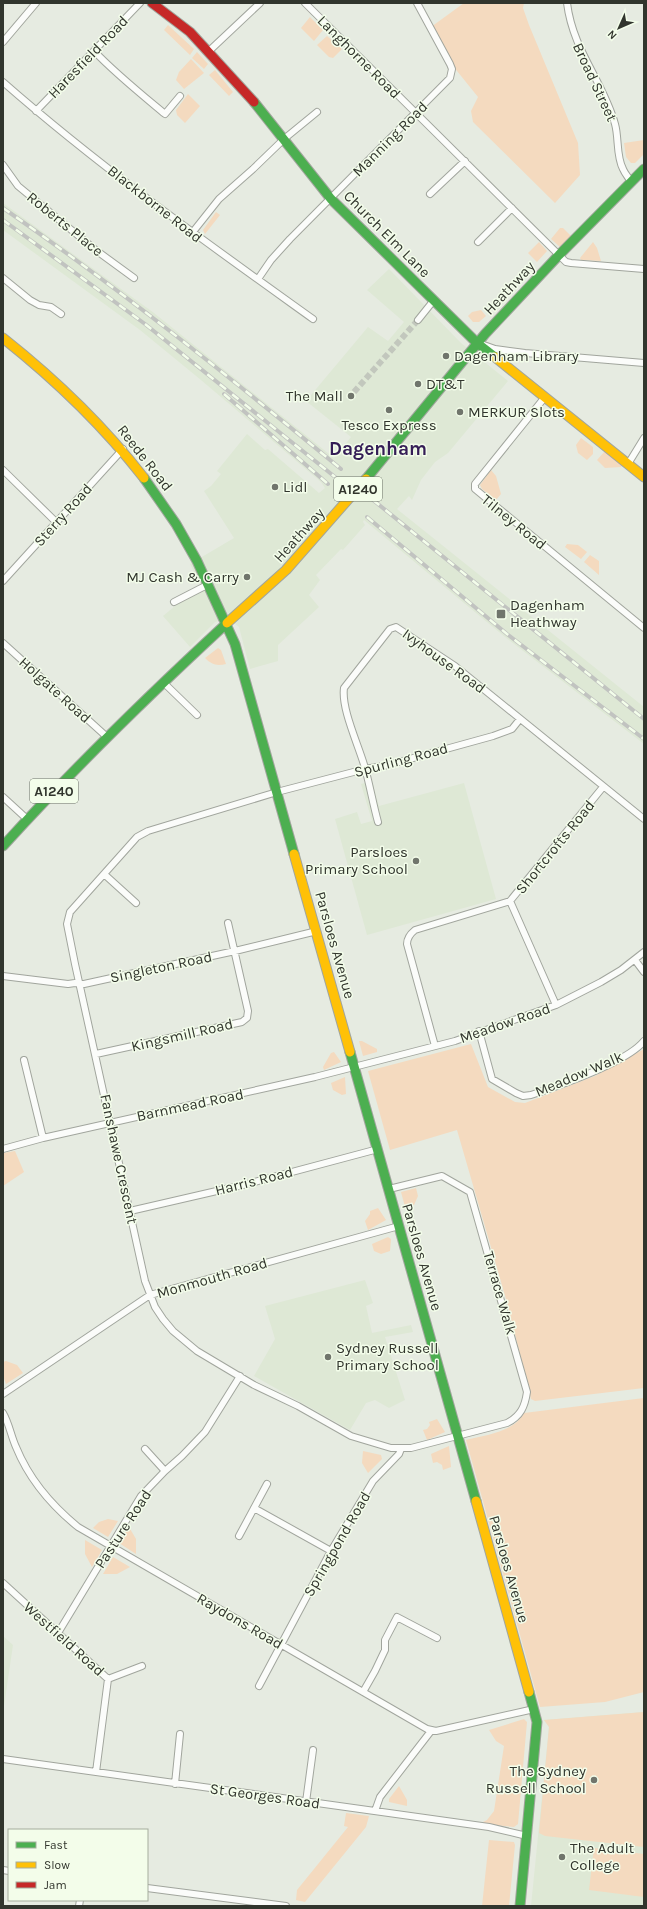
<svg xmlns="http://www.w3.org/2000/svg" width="647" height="1909" font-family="Karla,sans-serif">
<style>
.built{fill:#dee8d5}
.green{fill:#f4dabf}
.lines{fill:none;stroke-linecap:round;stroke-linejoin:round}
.street-tunnel{stroke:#c2c7bd;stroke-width:6;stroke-dasharray:6 3;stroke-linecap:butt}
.street-casing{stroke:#a1a59d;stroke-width:8}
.fast-casing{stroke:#a1a59d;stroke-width:11}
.slow-casing{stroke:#a1a59d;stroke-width:11}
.jam-casing{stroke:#a1a59d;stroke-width:11}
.street{stroke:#fbfcfa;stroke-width:6}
.fast{stroke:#4caf50;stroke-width:9}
.slow{stroke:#ffc107;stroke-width:9}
.jam{stroke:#c62828;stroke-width:9}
.rail-casing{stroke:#c1c3c0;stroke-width:4}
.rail{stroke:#f3fdea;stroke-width:2.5;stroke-dasharray:8;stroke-linecap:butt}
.poi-dot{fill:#70756c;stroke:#f3fdea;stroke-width:1.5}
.labels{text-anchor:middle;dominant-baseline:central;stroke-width:3;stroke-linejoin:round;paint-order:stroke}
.shield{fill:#f3fdea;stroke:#6b7166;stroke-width:1}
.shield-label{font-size:14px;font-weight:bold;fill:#31352d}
.street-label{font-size:15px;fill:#31352d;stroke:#f3fdea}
.poi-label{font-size:15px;fill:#31352d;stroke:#f3fdea;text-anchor:start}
.district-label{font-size:19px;font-weight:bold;fill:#341d56;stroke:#f3fdea}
</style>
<rect width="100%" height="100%" fill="#e6ebe1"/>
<path class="built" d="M3,203L154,313L334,458L351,437L306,401L368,327L388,341L404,322L367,290L389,269L461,343L508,381L448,453L435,462L421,480L412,500L409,496L397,509L644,707V744L505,637L364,520L363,522L365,525L343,550L341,549L316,575L320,580L309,595L319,607L278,645V661L250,669L239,627L228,618L215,622L190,647L163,616L175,606L170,602L201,585L190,564L234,538L204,491L211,486L221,474L217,471L247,434L265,450L268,449L319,493L325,488L321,482L201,380L140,330L3,230Z
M372,781L379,806L464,783L496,899L367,935L335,819L357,812L361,824L372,821L361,784Z
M365,1280L373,1303L366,1306L372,1333L411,1325L413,1332L385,1337L405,1400L389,1408L375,1400L366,1403L350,1430L254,1376L275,1339L265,1306Z
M3,1636L13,1645L3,1713Z
M644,1712V1906H531L549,1727L544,1720Z"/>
<path class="green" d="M464,3H524L523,8L529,25L578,143L580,175L555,203L473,122L471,111L478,97L453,66L431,27Z
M310,17L323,30L314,41L301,28Z
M168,25L194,49L190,55L164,30Z
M327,36L342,49L333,58L329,57L317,45Z
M197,52L208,64L204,69L192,58Z
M191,59L204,73L184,89L176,80L179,72Z
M215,70L233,92L229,96L209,75Z
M188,94L200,106L185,123L177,115L176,110Z
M644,140V154L635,163H631L626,157L624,143Z
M216,212L220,215L205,234L203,230Z
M560,228H563L571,236L560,247L551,239Z
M539,242L547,251L537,262L528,253Z
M593,242L597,248L601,261L581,260L580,258Z
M481,310L486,316L479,322H473L468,316L472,312Z
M581,438L593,447V454L587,460L578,453L576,445Z
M605,451L623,464L621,467L605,468L597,460Z
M491,470L496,476L501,494L496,500L482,489L480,485Z
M567,544L578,545L587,552L581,559L565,547Z
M590,555L599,561V575L584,562Z
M218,648L221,650L226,664C217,666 212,665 205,658Z
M359,1041H362L377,1049V1052L363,1056Z
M471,1044L488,1087L515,1102L525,1103L595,1076L644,1049V1388L535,1401L531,1399L508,1306L457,1130L390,1150L368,1071Z
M334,1052L341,1062L324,1070L323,1067L331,1053Z
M345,1077L346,1094L342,1095L333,1090L331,1083Z
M15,1151L24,1172L3,1186V1153Z
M416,1188L418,1196L414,1205L405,1207L401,1192Z
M378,1208L386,1220L368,1230L365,1221L370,1214V1211Z
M388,1237L391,1239L390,1251L381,1254L374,1251L372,1244Z
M6,1361L17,1365L23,1373L6,1384L3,1376V1362Z
M644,1398V1692L605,1702L540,1707L466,1440C485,1435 513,1433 524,1413Z
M437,1419L445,1432L427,1440L423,1430L427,1429L430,1425L429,1422Z
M449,1446L451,1467L443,1470L442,1465L437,1462L433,1463L431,1454Z
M363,1451L381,1455L382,1459L368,1473L362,1463Z
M108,1519L118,1521L108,1537L93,1528L99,1522Z
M129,1527L136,1539V1554L119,1543Z
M85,1540L102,1550L92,1567L85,1554Z
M113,1557L130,1567L117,1574H103Z
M644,1712V1847L545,1836L539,1833L549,1727L544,1720Z
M524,1719L527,1722L518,1824L514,1827L483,1824V1822L487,1820L494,1811L504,1746L496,1741L489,1730Z
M399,1786L407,1800V1806L389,1802V1799Z
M346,1813L369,1816L366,1827L305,1902L296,1900L297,1890L348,1827L344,1826Z
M489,1840L514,1842L515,1845L509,1906H482Z
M594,1848L644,1854V1897L589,1890Z"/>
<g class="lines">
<path class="street-tunnel" d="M354,392L418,320"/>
<defs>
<path id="street" d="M305,3L566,262L571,263L644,269
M567,3C573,51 603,81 615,124C619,138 616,156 623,169C625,174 629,178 631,182
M3,42L36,3
M94,51C116,74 141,94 165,114L180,96
M208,52L260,3
M3,82C101,168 207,243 313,319
M36,111L140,3
M3,165L18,186L97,251L134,278
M430,194L465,161
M192,233L219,199L253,169L284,139L317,112
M478,242L512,208
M3,278L30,300L39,305L51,307L61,314
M258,279L271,260L290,239L450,78L452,69L450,64L417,3
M418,320L434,300
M481,344L495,349L525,353L644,363
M545,397L475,484V489L644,628
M628,464L644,438
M3,470L56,522
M3,581L123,449
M174,602L209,584
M3,643L107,737
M164,683L197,715
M3,797L27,819
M378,822C373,804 370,786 365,768C359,746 341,709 344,688L390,629L396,627L455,666L644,819
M104,874L136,903
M510,901L556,1005
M635,960L644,972
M3,976L68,984L75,983L84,984L235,951L317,931
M479,1031L492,1079L516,1093L523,1096L531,1095C558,1086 627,1062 644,1041
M435,1046L407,944C407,938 410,934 415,930L510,901L603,787
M96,1054L242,1022L247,1018L248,1011L228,923
M24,1060L43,1138
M3,1149L43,1138L315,1077L455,1041L556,1005L601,982L621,970L644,952
M389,1189L442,1176L470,1192L527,1392C525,1406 521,1416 507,1423L411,1448H391L351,1436L298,1406L254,1385L197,1351L173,1331L163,1319L155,1307L145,1281L75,964L67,924L70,912L137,837L148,831L277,792L365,769L388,765L493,736L512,729L520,719
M130,1211L247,1184L378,1149
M3,1394L150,1295L399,1226
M3,1413C9,1423 11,1436 16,1447C29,1479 51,1505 78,1527L427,1729L436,1731L534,1709
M145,1449L165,1471
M254,1508L331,1551
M239,1536L267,1484
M3,1583L108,1679L96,1772
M58,1633L141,1496L165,1471L182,1456L205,1432L240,1376
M108,1679L142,1666
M259,1686L331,1551L373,1481L399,1454L401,1449
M363,1692L375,1671L385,1650V1640L397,1617L437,1638
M3,1759L489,1827L527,1836
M175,1784L180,1734
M306,1802L313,1750
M375,1811L380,1797L431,1731
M3,1870L9,1871
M147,1888L286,1906
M79,1906L80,1900"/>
<path id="fast" d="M254,102L331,199L477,343L495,357
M144,478L176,524L197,561L235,644L294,854
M366,479L485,334L559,255L644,169
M3,846C74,768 149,695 227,623
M350,1052L476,1501
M520,1906L537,1722L529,1692"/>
<path id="slow" d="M3,338C56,380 103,425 144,478
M495,357L644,477
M227,623L286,570L366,479
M294,854L350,1052
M476,1501L529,1692"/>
<path id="jam" d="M152,3L190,32L254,102"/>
</defs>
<use href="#street" class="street-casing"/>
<use href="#fast" class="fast-casing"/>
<use href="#slow" class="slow-casing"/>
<use href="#jam" class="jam-casing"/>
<use href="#street" class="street"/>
<use href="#fast" class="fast"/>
<use href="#slow" class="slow"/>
<use href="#jam" class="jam"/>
<defs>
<path id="rail" d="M3,208C120,289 231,378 341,469
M3,220L145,324L335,477
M224,394L328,484
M373,500L644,719
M367,517L507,634L644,739"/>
</defs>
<use href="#rail" class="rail-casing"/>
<use href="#rail" class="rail"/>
</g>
<g class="poi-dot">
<circle cx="446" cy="356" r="4"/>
<circle cx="418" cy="384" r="4"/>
<circle cx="351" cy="396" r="4"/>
<circle cx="389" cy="410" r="4"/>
<circle cx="460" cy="412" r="4"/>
<circle cx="275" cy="487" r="4"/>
<circle cx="247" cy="577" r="4"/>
<rect x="496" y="609" width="10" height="10" rx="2"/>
<circle cx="416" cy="861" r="4"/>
<circle cx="328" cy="1357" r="4"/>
<circle cx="594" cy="1780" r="4"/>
<circle cx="562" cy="1857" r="4"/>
</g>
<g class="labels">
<g class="shield">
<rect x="334" y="477" width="48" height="24" rx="3"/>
<rect x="30" y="779" width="48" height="24" rx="3"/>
</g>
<g class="shield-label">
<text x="358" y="489">A1240</text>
<text x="54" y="791">A1240</text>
</g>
<g class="street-label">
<text transform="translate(88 57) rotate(-46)">Haresfield Road</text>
<text transform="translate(359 57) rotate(45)">Langhorne Road</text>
<text transform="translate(595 82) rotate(65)">Broad Street</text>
<text transform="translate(390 139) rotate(-45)">Manning Road</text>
<text transform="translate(155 204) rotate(38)">Blackborne Road</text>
<text transform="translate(65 224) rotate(39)">Roberts Place</text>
<text transform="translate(387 234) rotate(45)">Church Elm Lane</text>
<text transform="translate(509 288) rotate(-47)">Heathway</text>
<text transform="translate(145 458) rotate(52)">Reede Road</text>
<text transform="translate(63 515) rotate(-48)">Sterry Road</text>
<text transform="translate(514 522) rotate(39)">Tilney Road</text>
<text transform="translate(299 535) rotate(-48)">Heathway</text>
<text transform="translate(444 661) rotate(36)">Ivyhouse Road</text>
<text transform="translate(55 690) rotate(42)">Holgate Road</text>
<text transform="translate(401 760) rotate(-15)">Spurling Road</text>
<text transform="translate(555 847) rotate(-51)">Shortcrofts Road</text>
<text transform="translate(335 945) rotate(74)">Parsloes Avenue</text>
<text transform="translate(161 967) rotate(-12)">Singleton Road</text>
<text transform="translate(505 1023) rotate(-19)">Meadow Road</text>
<text transform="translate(182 1035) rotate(-13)">Kingsmill Road</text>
<text transform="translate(579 1074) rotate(-23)">Meadow Walk</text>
<text transform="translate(190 1105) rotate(-12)">Barnmead Road</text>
<text transform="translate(119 1159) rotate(78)">Fanshawe Crescent</text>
<text transform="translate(254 1181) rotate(-14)">Harris Road</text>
<text transform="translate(422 1257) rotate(74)">Parsloes Avenue</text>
<text transform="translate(212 1278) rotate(-16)">Monmouth Road</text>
<text transform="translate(500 1293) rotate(74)">Terrace Walk</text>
<text transform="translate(123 1529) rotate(-57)">Pasture Road</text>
<text transform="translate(337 1544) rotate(-60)">Springpond Road</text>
<text transform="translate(509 1569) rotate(74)">Parsloes Avenue</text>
<text transform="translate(240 1621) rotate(30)">Raydons Road</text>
<text transform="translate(64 1639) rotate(42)">Westfield Road</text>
<text transform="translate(265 1796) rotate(8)">St Georges Road</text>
</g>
<g class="poi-label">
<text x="454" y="356">Dagenham Library</text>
<text x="426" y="384">DT&amp;T</text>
<text x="343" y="396" text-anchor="end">The Mall</text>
<text x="468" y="412">MERKUR Slots</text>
<text x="389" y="425" text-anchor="middle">Tesco Express</text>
<text x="283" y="487">Lidl</text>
<text x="239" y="577" text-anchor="end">MJ Cash &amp; Carry</text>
<text x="510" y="605">Dagenham<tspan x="510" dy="17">Heathway</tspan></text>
<text x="408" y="852" text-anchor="end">Parsloes<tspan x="408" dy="17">Primary School</tspan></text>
<text x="336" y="1348">Sydney Russell<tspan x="336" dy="17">Primary School</tspan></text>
<text x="586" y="1771" text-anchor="end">The Sydney<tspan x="586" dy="17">Russell School</tspan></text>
<text x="570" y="1848">The Adult<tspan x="570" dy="17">College</tspan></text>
</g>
<g class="district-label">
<text x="378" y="449">Dagenham</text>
</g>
</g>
<rect width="647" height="1909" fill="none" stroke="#31352d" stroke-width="8"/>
<rect x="8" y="1829" width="140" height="72" fill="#f3fdea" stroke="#a5ad9e"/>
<rect x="16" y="1842" width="20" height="6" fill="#4caf50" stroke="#a5ad9e"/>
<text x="44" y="1849" font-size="12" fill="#31352d">Fast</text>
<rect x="16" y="1862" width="20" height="6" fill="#ffc107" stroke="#a5ad9e"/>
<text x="44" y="1869" font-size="12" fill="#31352d">Slow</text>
<rect x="16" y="1882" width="20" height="6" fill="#c62828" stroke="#a5ad9e"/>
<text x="44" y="1889" font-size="12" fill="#31352d">Jam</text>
<g transform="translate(619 28) rotate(225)" stroke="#f3fdea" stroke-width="3" paint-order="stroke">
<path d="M0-3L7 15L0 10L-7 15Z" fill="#31352d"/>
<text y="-6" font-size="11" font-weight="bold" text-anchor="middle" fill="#31352d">N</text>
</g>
</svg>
